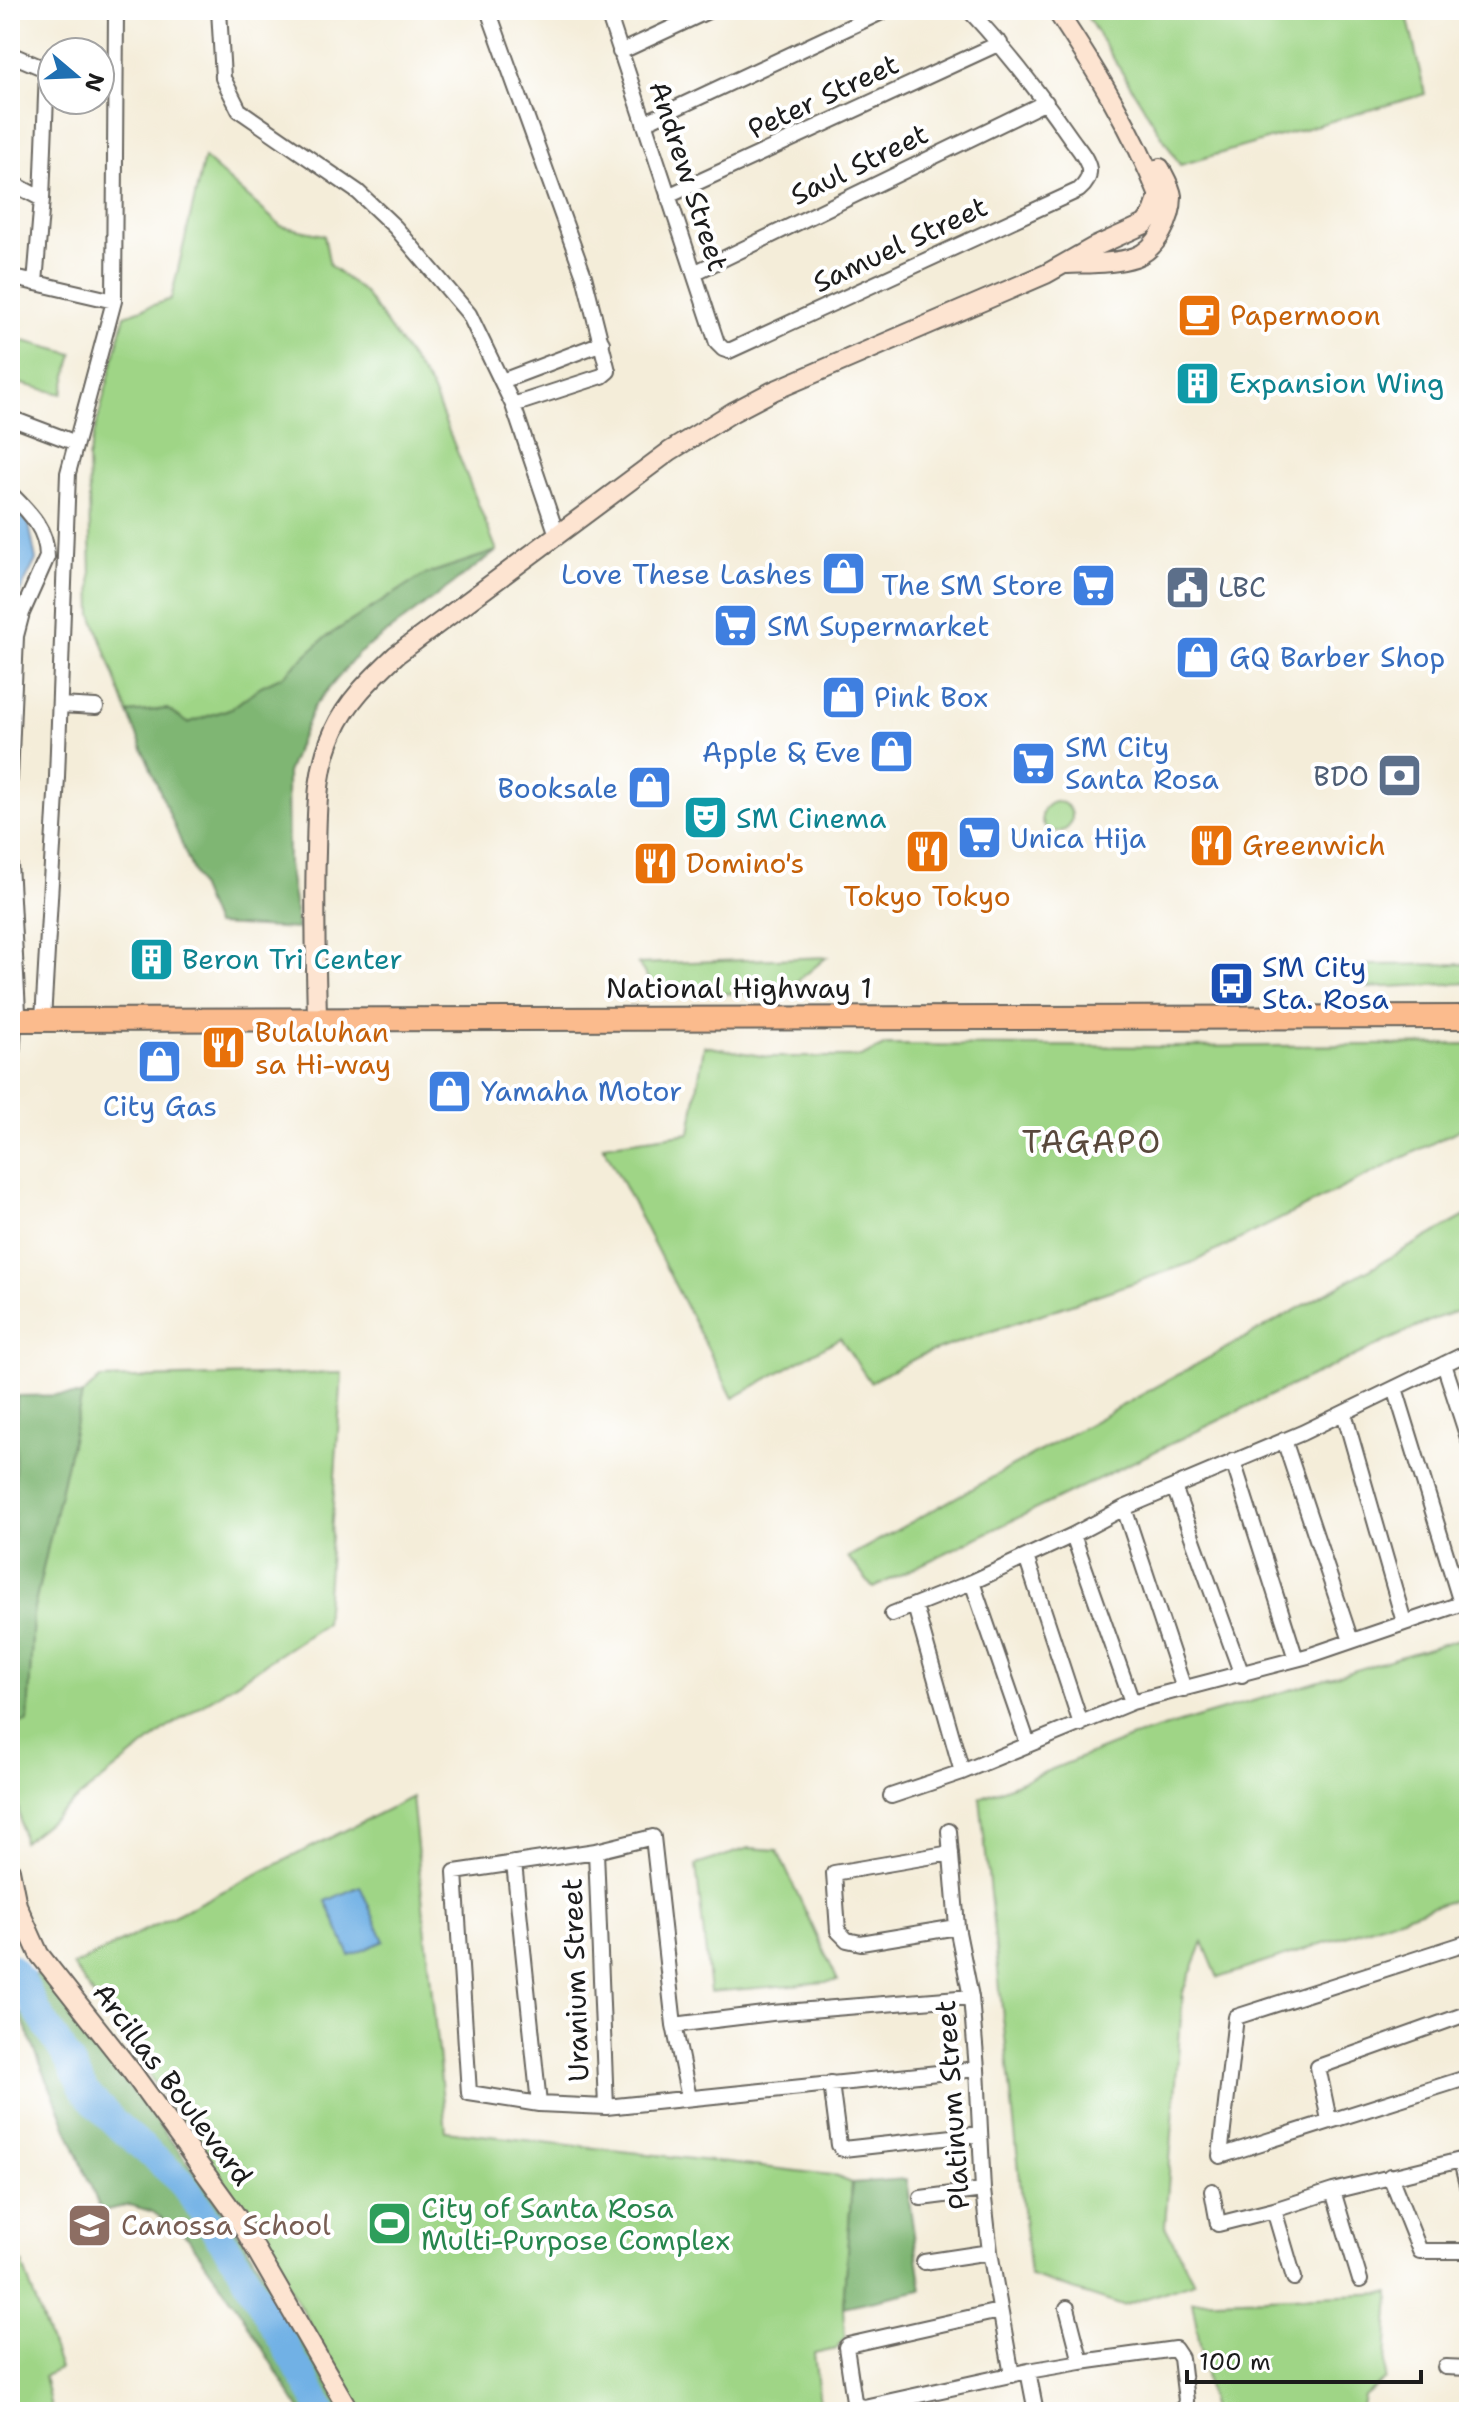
<svg xmlns="http://www.w3.org/2000/svg" width="1479" height="2422" font-family="'Shantell Sans',sans-serif">
<style>
.green{fill:#9fd586;stroke:#5e7851;stroke-width:2}
.forest{fill:#7fb673;stroke:#4e6948;stroke-width:2}
.water{fill:#71b1e5;stroke:#466680;stroke-width:2}
.lines{fill:none;stroke-linecap:round;stroke-linejoin:round}
.river{stroke:#71b1e5;stroke-width:28}
.minor-casing{stroke:#68655e;stroke-width:18}
.secondary-casing{stroke:#68655e;stroke-width:22}
.trunk-casing{stroke:#68655e;stroke-width:26}
.minor{stroke:#fff;stroke-width:14}
.secondary{stroke:#fde4d1;stroke-width:18}
.trunk{stroke:#fbbb8d;stroke-width:22}
.labels{text-anchor:middle;dominant-baseline:central;stroke-width:8;stroke-linejoin:round;paint-order:stroke}
.street-label{font-size:28px;fill:#1c1c1c;stroke:#fff}
.food-label{font-size:28px;fill:#c56008;stroke:#fff;text-anchor:start}
.culture-label{font-size:28px;fill:#0d838f;stroke:#fff;text-anchor:start}
.shop-label{font-size:28px;fill:#366cbe;stroke:#fff;text-anchor:start}
.service-label{font-size:28px;fill:#4e5e75;stroke:#fff;text-anchor:start}
.transit-label{font-size:28px;fill:#164399;stroke:#fff;text-anchor:start}
.leisure-label{font-size:28px;fill:#27864d;stroke:#fff;text-anchor:start}
.education-label{font-size:28px;fill:#785e54;stroke:#fff;text-anchor:start}
.quarter-label{font-size:32px;letter-spacing:2px;fill:#59483c;stroke:#fff}
</style>
<rect width="100%" height="100%" fill="#fff"/>
<filter id="ink" filterUnits="userSpaceOnUse"><feTurbulence type="fractalNoise" baseFrequency=".0125" numOctaves="2"/><feDisplacementMap in="SourceGraphic" scale="16" xChannelSelector="R" yChannelSelector="G"/><feConvolveMatrix kernelMatrix="1 2 1 2 8 2 1 2 1" color-interpolation-filters="sRGB"/></filter>
<filter id="wash" filterUnits="userSpaceOnUse"><feTurbulence type="fractalNoise" baseFrequency=".006" numOctaves="4" result="noise"/><feDisplacementMap in="SourceGraphic" scale="32" xChannelSelector="R" yChannelSelector="G"/><feGaussianBlur stdDeviation="1.8" result="paint"/><feColorMatrix in="noise" values="0 0 0 0 0 0 0 0 0 0 0 0 0 0 0 0 0 1.4 0 .05"/><feComposite in="paint" operator="in"/></filter>
<g filter="url(#wash)">
<rect width="100%" height="100%" fill="#f4edd9"/>
<path class="green" d="M1083,10H1406L1425,94L1180,165Z
M204,158L281,226L324,235L330,266L364,292L431,387L497,551L424,575L326,637L283,676L261,686L232,708L188,723L167,709L128,713L92,614L88,458L125,315L171,299Z
M12,338L73,354L62,394L10,381Z
M1042 817a15 15 0 1 1 30 0a15 15 0 1 1-30 0Z
M827,957L783,993L664,994L656,990L638,964Z
M1469,964V983L1367,988L1366,965Z
M1469,1044V1125L1194,1262L922,1355L870,1382L840,1338L733,1398L603,1145L690,1133L704,1046L768,1057H861L886,1045L1175,1047Z
M1469,1214V1307L1434,1319L1286,1388L873,1588L848,1557Z
M342,1373L325,1624L166,1729L23,1842L10,1744V1723L28,1721L33,1613L82,1395L100,1379Z
M1469,1636V1895L1218,1978L1203,1942L1183,1991L1165,2226L1194,2282L1123,2306L1030,2276L980,1798L1130,1738Z
M412,1797L446,2131L832,2175L852,2183L843,2307L845,2338L836,2349L814,2354L821,2412H361L253,2225L73,1966Z
M749,1848L777,1850L838,1981L710,1992L696,1865Z
M22,2263L60,2369L44,2376L52,2412H10V2268Z
M1390,2293L1385,2379L1364,2396L1361,2412H1212L1192,2301Z"/>
<path class="forest" d="M497,551L358,654L314,706L287,773L288,864L298,929L215,925L128,713L167,709L188,723L232,708L261,686L283,676L326,637L424,575Z
M82,1395L33,1613L28,1722L10,1723V1635L17,1396Z
M40,1973L194,2170L244,2241L345,2412H301L241,2313L188,2238L153,2212L130,2205L101,2211L20,2014L37,2010L22,1981Z
M906,2179L922,2290L843,2307L852,2183Z"/>
<path class="water" d="M10,502L29,524L36,560L10,612Z
M360,1886L384,1941L350,1956L326,1901Z"/>
<g class="lines">
<path class="river" d="M10,1967L22,1981L37,2011L70,2062L85,2092L117,2125L181,2181L240,2267L323,2412"/>
</g>
</g>
<g filter="url(#ink)">
<g class="lines">
<defs>
<path id="minor" d="M219,10L223,78L239,110L358,192L395,227L469,314L513,405L557,535
M488,10L584,276L608,371L602,376L513,405
M607,10L717,343L723,349L729,351L1079,190C1086,184 1090,178 1089,169C1087,157 1076,146 1070,137C1039,92 1006,50 969,10
M620,52L710,10
M10,54L52,72
M644,123L886,10
M10,178L14,184L42,199
M668,196L1000,43
M694,273L1046,102
M10,277L114,301
M35,283L42,199L47,70
M502,381L602,343
M10,418L76,443
M10,493C29,512 47,529 47,557L22,613L16,636L10,779
M60,705L96,707
M10,863L18,1012L12,1020
M43,1020L57,777L68,473L114,301L116,10
M1444,1364L1469,1441
M1395,1388L1461,1603
M1344,1413L1404,1622
M1284,1440L1351,1641
M1233,1461L1296,1659
M1174,1487L1242,1675
M1124,1508L1184,1689
M1073,1535L1132,1702
M1026,1557L1081,1724
M972,1582L1028,1744
M915,1606L962,1772
M892,1614L972,1582L1073,1535L1124,1508L1302,1433L1469,1352
M891,1796L962,1772L1132,1702L1308,1656L1469,1601
M949,1831L957,1927L971,1997L977,2069L983,2190L990,2252L1012,2375
M596,1851L606,2107
M951,1853L834,1873L838,1931L847,1940L861,1943L957,1927
M514,1863L539,2104
M1469,1942L1236,2017L1220,2156L1469,2077
M674,2025L772,2013L971,1997
M831,2083L839,2145L843,2149L980,2134
M689,2098L674,2025L653,1837L596,1851L455,1872L469,2093L539,2104L606,2107L977,2069
M1329,2120L1318,2067L1469,2013
M1461,2161L1469,2193
M1390,2176L1420,2251H1469
M1212,2191L1218,2224L1274,2210L1333,2191L1469,2158
M1333,2191L1360,2280
M921,2198L983,2190
M1274,2210L1294,2278
M924,2262L990,2252
M999,2311L848,2345L846,2347L854,2401L858,2406L864,2407L1028,2371L1081,2362L1067,2308
M1081,2362L1175,2349L1181,2358L1186,2401L1184,2407L1177,2412
M1445,2367L1469,2368
M1028,2371L1036,2412"/>
<path id="secondary" d="M1067,264C1089,263 1114,264 1135,257C1157,249 1172,219 1172,196C1171,187 1164,176 1160,168
M317,1019C316,964 314,908 316,852C317,810 316,770 334,731C348,700 372,678 396,655L670,451L733,412L773,391L1046,274L1092,248L1145,224L1153,213L1159,196C1132,129 1096,70 1056,10
M10,1069L12,1020
M10,1870L17,1905L39,1954L132,2072L237,2217L350,2412"/>
<path id="trunk" d="M10,1020L1469,1017"/>
</defs>
<use href="#minor" class="minor-casing"/>
<use href="#secondary" class="secondary-casing"/>
<use href="#trunk" class="trunk-casing"/>
<use href="#minor" class="minor"/>
<use href="#secondary" class="secondary"/>
<use href="#trunk" class="trunk"/>
</g>
</g>
<defs>
<symbol id="cafe-square" viewBox="-11 -11 22 22"><rect x="-9" y="-9" width="18" height="18" rx="4" fill="#e8710a" stroke="#fff"/><path d="M-5.5-4.5H6V0H3Q3 3.5 0 3.5H-2.5Q-5.5 3.5-5.5 0ZM3-3.2v2h1.7v-2ZM-6 4.5H4V6H-6Z" fill="#fff"/></symbol>
<symbol id="building-square" viewBox="-11 -11 22 22"><rect x="-9" y="-9" width="18" height="18" rx="4" fill="#0f9aa8" stroke="#fff"/><path d="M-4-6H4V6H1V3H-1V6H-4ZM-2.5-4.3h1.7v1.8h-1.7ZM.8-4.3h1.7v1.8H.8ZM-2.5-1h1.7V.8h-1.7ZM.8-1h1.7V.8H.8Z" fill="#fff"/></symbol>
<symbol id="shop-square" viewBox="-11 -11 22 22"><rect x="-9" y="-9" width="18" height="18" rx="4" fill="#3f7fe0" stroke="#fff"/><path d="M-5-2.5h2.3a2.7 3.5 0 0 1 5.4 0H5L5.5 6h-11ZM-1.5-2.5h3a1.5 2.3 0 0 0-3 0Z" fill="#fff"/></symbol>
<symbol id="supermarket-square" viewBox="-11 -11 22 22"><rect x="-9" y="-9" width="18" height="18" rx="4" fill="#3f7fe0" stroke="#fff"/><path d="M-6-5.5h2.5l.6 2H6L4.5 2H-2.5L-4.4-4H-6ZM-1.5 3.2a1.3 1.3 0 1 0 .1 0ZM3 3.2a1.3 1.3 0 1 0 .1 0Z" fill="#fff"/></symbol>
<symbol id="civic-square" viewBox="-11 -11 22 22"><rect x="-9" y="-9" width="18" height="18" rx="4" fill="#5c6f8a" stroke="#fff"/><path d="M-.6-6.5H3V-4.5H.6V-3L4-1V1h2V6H-6V1h2V-1L-.6-3ZM-1.2 2.5V6h2.4V2.5Z" fill="#fff"/></symbol>
<symbol id="bank-square" viewBox="-11 -11 22 22"><rect x="-9" y="-9" width="18" height="18" rx="4" fill="#5c6f8a" stroke="#fff"/><path d="M-6-4H6V4H-6ZM0-2.3a2.3 2.3 0 1 0 0 4.6a2.3 2.3 0 1 0 0-4.6Z" fill="#fff"/></symbol>
<symbol id="theatre-square" viewBox="-11 -11 22 22"><rect x="-9" y="-9" width="18" height="18" rx="4" fill="#0f9aa8" stroke="#fff"/><path d="M-5-5.5Q0-4 5-5.5V0Q5 5 0 6Q-5 5-5 0ZM-3.3-2.5H-1v1.5H-3.3ZM1-2.5H3.3v1.5H1ZM-2.8 1Q0 5.5 2.8 1Z" fill="#fff"/></symbol>
<symbol id="restaurant-square" viewBox="-11 -11 22 22"><rect x="-9" y="-9" width="18" height="18" rx="4" fill="#e8710a" stroke="#fff"/><path d="M-5-6h1v4h1v-4h1v4h1v-4h1v5L-1.5 .5V6h-2V.5L-5-1ZM5-6V6H3V1.5H1.5Q1.5-4 5-6Z" fill="#fff"/></symbol>
<symbol id="bus-square" viewBox="-11 -11 22 22"><rect x="-9" y="-9" width="18" height="18" rx="4" fill="#1a4fb4" stroke="#fff"/><path d="M-5-6H5V4H4V6H2V4H-2V6H-4V4H-5ZM-3.5-4V0h7V-4ZM-3.5 1.2v1.5H-2V1.2ZM2 1.2v1.5H3.5V1.2Z" fill="#fff"/></symbol>
<symbol id="stadium-square" viewBox="-11 -11 22 22"><rect x="-9" y="-9" width="18" height="18" rx="4" fill="#2e9e5b" stroke="#fff"/><path d="M0-5a6.5 5 0 1 0 0 10a6.5 5 0 1 0 0-10ZM-3.5-1.8h7v3.6h-7Z" fill="#fff"/></symbol>
<symbol id="school-square" viewBox="-11 -11 22 22"><rect x="-9" y="-9" width="18" height="18" rx="4" fill="#8d6e63" stroke="#fff"/><path d="M0-5L7-2L0 1L-7-2ZM-4 1L0 2.5L4 1V4Q0 6-4 4Z" fill="#fff"/></symbol>
</defs>
<g fill-rule="evenodd">
<use href="#cafe-square" x="1174" y="290" width="51" height="51"/>
<use href="#building-square" x="1172" y="358" width="51" height="51"/>
<use href="#shop-square" x="818" y="548" width="51" height="51"/>
<use href="#supermarket-square" x="1068" y="560" width="51" height="51"/>
<use href="#civic-square" x="1162" y="562" width="51" height="51"/>
<use href="#supermarket-square" x="710" y="600" width="51" height="51"/>
<use href="#shop-square" x="1172" y="632" width="51" height="51"/>
<use href="#shop-square" x="818" y="672" width="51" height="51"/>
<use href="#shop-square" x="866" y="726" width="51" height="51"/>
<use href="#supermarket-square" x="1008" y="738" width="51" height="51"/>
<use href="#bank-square" x="1374" y="750" width="51" height="51"/>
<use href="#shop-square" x="624" y="762" width="51" height="51"/>
<use href="#theatre-square" x="680" y="792" width="51" height="51"/>
<use href="#supermarket-square" x="954" y="812" width="51" height="51"/>
<use href="#restaurant-square" x="1186" y="820" width="51" height="51"/>
<use href="#restaurant-square" x="902" y="826" width="51" height="51"/>
<use href="#restaurant-square" x="630" y="838" width="51" height="51"/>
<use href="#building-square" x="126" y="934" width="51" height="51"/>
<use href="#bus-square" x="1206" y="958" width="51" height="51"/>
<use href="#restaurant-square" x="198" y="1022" width="51" height="51"/>
<use href="#shop-square" x="134" y="1036" width="51" height="51"/>
<use href="#shop-square" x="424" y="1066" width="51" height="51"/>
<use href="#stadium-square" x="364" y="2198" width="51" height="51"/>
<use href="#school-square" x="64" y="2200" width="51" height="51"/>
</g>
<g class="labels">
<g class="street-label">
<text transform="translate(823 96) rotate(-25)">Peter Street</text>
<text transform="translate(859 164) rotate(-26)">Saul Street</text>
<text transform="translate(689 176) rotate(72)">Andrew Street</text>
<text transform="translate(900 244) rotate(-25)">Samuel Street</text>
<text x="739" y="988">National Highway 1</text>
<text transform="translate(575 1980) rotate(-92)">Uranium Street</text>
<text transform="translate(173 2084) rotate(53)">Arcillas Boulevard</text>
<text transform="translate(952 2105) rotate(-94)">Platinum Street</text>
</g>
<g class="food-label">
<text x="1230" y="315">Papermoon</text>
<text x="1242" y="845">Greenwich</text>
<text x="686" y="863">Domino's</text>
<text x="927" y="896" text-anchor="middle">Tokyo Tokyo</text>
<text x="255" y="1032">Bulaluhan<tspan x="255" dy="32">sa Hi-way</tspan></text>
</g>
<g class="culture-label">
<text x="1229" y="383">Expansion Wing</text>
<text x="736" y="818">SM Cinema</text>
<text x="182" y="959">Beron Tri Center</text>
</g>
<g class="shop-label">
<text x="812" y="574" text-anchor="end">Love These Lashes</text>
<text x="1063" y="585" text-anchor="end">The SM Store</text>
<text x="767" y="626">SM Supermarket</text>
<text x="1229" y="657">GQ Barber Shop</text>
<text x="874" y="697">Pink Box</text>
<text x="1065" y="747">SM City<tspan x="1065" dy="32">Santa Rosa</tspan></text>
<text x="861" y="752" text-anchor="end">Apple &amp; Eve</text>
<text x="618" y="788" text-anchor="end">Booksale</text>
<text x="1010" y="838">Unica Hija</text>
<text x="481" y="1091">Yamaha Motor</text>
<text x="160" y="1106" text-anchor="middle">City Gas</text>
</g>
<g class="service-label">
<text x="1218" y="587">LBC</text>
<text x="1369" y="776" text-anchor="end">BDO</text>
</g>
<g class="transit-label">
<text x="1262" y="967">SM City<tspan x="1262" dy="32">Sta. Rosa</tspan></text>
</g>
<g class="leisure-label">
<text x="421" y="2208">City of Santa Rosa<tspan x="421" dy="32">Multi-Purpose Complex</tspan></text>
</g>
<g class="education-label">
<text x="121" y="2225">Canossa School</text>
</g>
<g class="quarter-label">
<text x="1092" y="1141">TAGAPO</text>
</g>
</g>
<rect width="1479" height="2422" fill="none" stroke="#fff" stroke-width="40"/>
<g transform="translate(76 76) rotate(109)"><circle r="38" fill="#ffffff" stroke="#a4a4a4" stroke-width="2"/>
<path d="M0-6L14 30L0 20L-14 30Z" fill="#1f6fb2"/>
<text y="-12" font-size="22" font-weight="bold" text-anchor="middle" fill="#1c1c1c">N</text>
</g>
<path d="M1187 2370v12h234v-12" fill="none" stroke="#1c1c1c" stroke-width="4"/>
<text x="1199" y="2370" font-size="24" fill="#1c1c1c" stroke="#ffffff" stroke-width="6" paint-order="stroke">100 m</text>
</svg>
